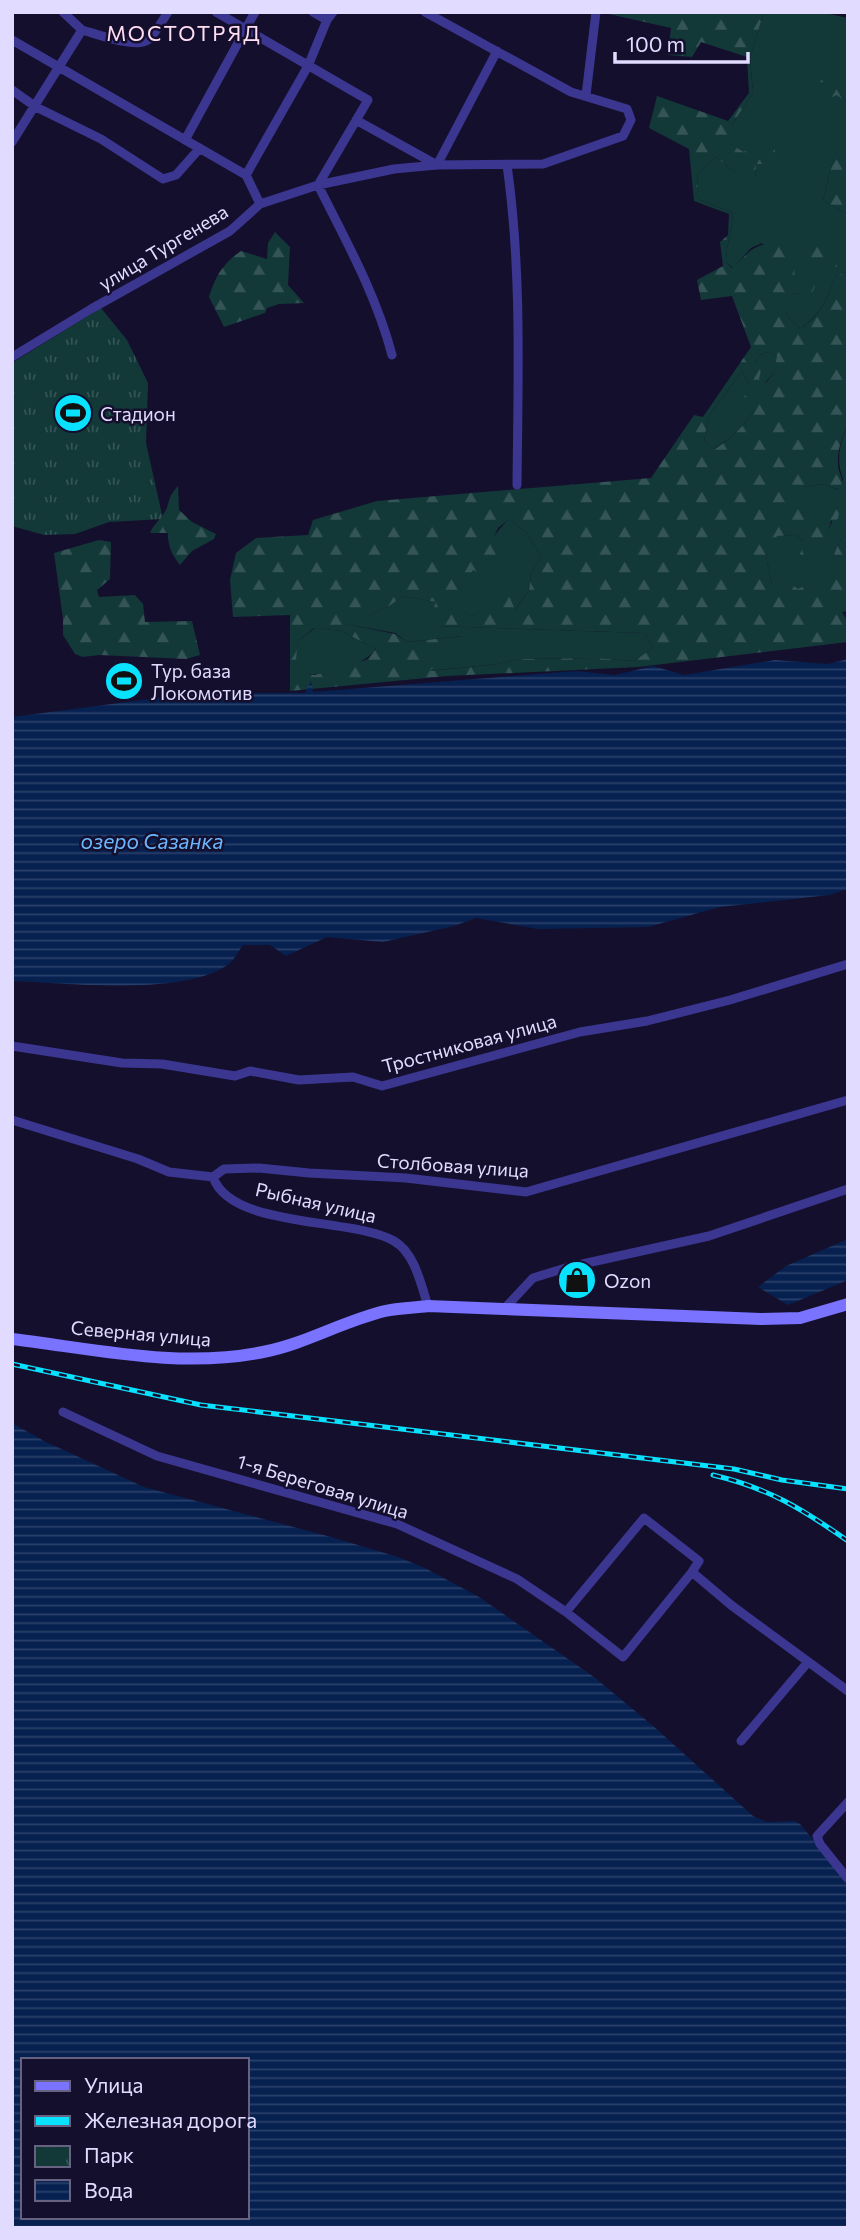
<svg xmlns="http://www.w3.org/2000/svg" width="860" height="2240" font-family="Commissioner,sans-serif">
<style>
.grass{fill:#123838}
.forest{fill:url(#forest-firs);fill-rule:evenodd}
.park{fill:url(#park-tufts)}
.water{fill:url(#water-rules);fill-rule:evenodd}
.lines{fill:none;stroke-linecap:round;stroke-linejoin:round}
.street{stroke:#3b3790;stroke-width:9}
.secondary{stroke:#7973ff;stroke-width:12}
.rail-casing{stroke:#08e2ff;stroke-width:5}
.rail{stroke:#150f2e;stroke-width:2.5;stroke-dasharray:8;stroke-linecap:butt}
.labels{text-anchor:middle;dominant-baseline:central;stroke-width:5;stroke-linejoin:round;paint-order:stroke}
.street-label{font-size:19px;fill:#e1dcff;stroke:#150f2e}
.poi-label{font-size:19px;fill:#e1dcff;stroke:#150f2e;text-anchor:start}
.neighbourhood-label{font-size:21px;letter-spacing:2px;fill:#ffdef2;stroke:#150f2e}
.water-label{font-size:21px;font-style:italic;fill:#6ab7ff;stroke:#150f2e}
</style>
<defs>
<pattern id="forest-firs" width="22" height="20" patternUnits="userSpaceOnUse" patternTransform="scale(1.75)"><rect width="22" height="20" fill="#123838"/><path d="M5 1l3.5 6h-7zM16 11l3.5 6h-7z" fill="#345456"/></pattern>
<pattern id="park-tufts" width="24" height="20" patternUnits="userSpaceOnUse" patternTransform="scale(1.75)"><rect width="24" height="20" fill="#123838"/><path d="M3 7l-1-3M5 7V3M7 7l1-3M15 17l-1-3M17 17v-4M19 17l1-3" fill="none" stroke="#345456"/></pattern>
<pattern id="water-rules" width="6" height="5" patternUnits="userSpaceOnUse" patternTransform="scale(1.75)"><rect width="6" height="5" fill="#062050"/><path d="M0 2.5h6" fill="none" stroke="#2a406a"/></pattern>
</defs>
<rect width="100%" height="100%" fill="#150f2e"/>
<path class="grass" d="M764,12H821L848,18V75H825L813,106L837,94L847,103L848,142L840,145L831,167L823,201L848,214V272L835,276C828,299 820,315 800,329L786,315L791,294L800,293L762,243L751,248L733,268L726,262C726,245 732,231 733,213L698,199L697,174L716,157L734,172L755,178L756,164L744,152L726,142L733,123L753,93L750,57Z
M767,352L778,356L774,372L765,383L759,379L754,364L760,355Z
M742,371L750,386L755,409C744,426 732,438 714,449L704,441L708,417Z
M848,425V534C832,544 836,564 823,576C816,582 806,585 798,590L772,585L766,556L776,536L795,535L805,542L808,565C825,548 828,527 839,507L803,516V487L823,484L839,490L843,479C836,461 839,443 848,425Z
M509,519L528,534L541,558L531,573L529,590L514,611L470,616L459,607C460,599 460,591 463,584C471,569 498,528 509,519Z
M403,596L437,602V626L645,633L653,648L634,661L596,658L519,659L498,664L428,671L463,636L407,642L395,633L345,624L388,607Z
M315,628L341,631L376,649C363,665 337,673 316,674C309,675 301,671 294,669L298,641Z"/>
<path class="forest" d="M600,12H764L750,57L753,93L733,123L727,142L744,152L756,141L769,143L775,150L772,164H756L755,179L734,172L716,157L697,174L698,199L733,213C732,230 726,245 726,262L732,268C751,251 753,243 781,243L794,262L795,284L814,280L815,287L808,300L800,293L792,294L786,315L800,329C820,316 828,299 835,276L848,272V425C842,436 837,451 838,463C838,477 845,474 840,490L823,484L803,487V515L840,506L838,519L831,521C827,539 821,551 809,565L800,554L805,542L795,535L777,536L766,556L772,585L788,582L798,589C806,585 818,581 824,574C836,561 833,543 848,534V611L842,612L848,622V642L638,667L447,676L290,691V615L233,617L230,580L236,553L256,538L308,535L313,520L377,501L651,478L694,415L703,417L751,347L732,296L701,300L697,280L723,266L720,242L728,235L729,214L694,201L689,149L649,128L657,96L728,121L749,93L747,57L701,42L692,57L668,55L671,28ZM767,352L777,356L774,372L766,383L759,379L761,370L754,364L760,355ZM742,371L750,386L742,401L755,409C744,426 732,438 715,449L704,441L708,417ZM509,519L528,534L541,558L531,573L529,590L515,610L508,593L492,597L488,613L470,616L460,607L462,587L473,570L484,575L500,564L491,543L498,528ZM403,596L436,602L430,617L437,626L645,633L653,648L634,661L596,658L519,659L498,664L430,671L464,636L407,642L395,634L346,624L388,607ZM314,628L341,631L376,649L368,659L344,668L314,675L295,669L298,641Z
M825,75H848V109L847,103L837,95L813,106L807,101Z
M848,142V214L823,201L831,167L840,144Z
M275,232L290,247L288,285L304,303L279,304L267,308L265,313L224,327L209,297C215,277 223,263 241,251L267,259L268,243Z
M810,237L828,244H842L843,264L822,272L805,254Z
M178,486L179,510L192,522L216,534L214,539L192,551L180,565C172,555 168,547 168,533H150C154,524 160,520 164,513C171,503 166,499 178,486Z
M99,540L111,542L110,579L97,590L99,597L135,595L143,604L145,622L192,621L200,655L186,659L99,655L83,657L75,654L63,635V619L54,553Z"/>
<path class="park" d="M101,308L127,340L148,383L146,443L163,519L109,522L75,534L44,535L12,526V366L15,361Z"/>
<path class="water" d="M848,659V889L829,895L720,907L648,927L538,929L476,918L454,926L383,942L327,937L286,956L270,945H243C238,952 233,962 226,966C181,996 66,983 12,981V717L196,693H305L311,681L313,692L576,671L615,675L653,666L684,675L775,660L828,664Z
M848,1239V1280L788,1305L758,1287L786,1266Z
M12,1423L44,1441L144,1487L331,1537L398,1557L425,1568L479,1597L594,1677L652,1725L753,1816L767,1822L795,1821L800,1824L848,1882V2228H12ZM23,2060H247V2217H23Z"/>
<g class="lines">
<path class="street" d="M63,12L82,30
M216,12L368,100L318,185C346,241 376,294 392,355
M313,12L327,20
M12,40L246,175L260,204L230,231L91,309L12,357
M12,90L36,107L101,139L163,179L176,175L200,148
M586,95L596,12
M356,120L437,165L497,51
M185,140L255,12
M12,142L82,30C97,34 136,49 148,40C156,33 162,21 168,12
M507,165C522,271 518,378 517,485
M246,175L308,66L327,20L333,12
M260,204L318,185L394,169L437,165L543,164L623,136L631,120L627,109L571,92L425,12
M12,1046L122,1063L162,1064L235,1076L250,1071L299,1080L353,1077L382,1086L580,1032L647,1021L730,1000L848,964
M12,1120L138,1159L169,1172L213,1177C231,1229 352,1217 394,1241C415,1253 421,1285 428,1306
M213,1177L224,1169L259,1168L309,1173L406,1178L526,1192L848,1100
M505,1308L533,1278L569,1267L709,1236L848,1189
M63,1412L157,1456L397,1524L517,1579L566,1612L623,1657L692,1572
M566,1612L644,1518L699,1561L692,1572L731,1605L848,1691
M741,1741L808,1662
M848,1802L817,1836L820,1844L848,1879"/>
<path class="secondary" d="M12,1339C95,1349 180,1369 263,1352C305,1344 343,1321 385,1311C399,1308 414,1308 428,1306L761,1319L800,1318L848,1304"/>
<defs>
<path id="rail" d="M12,1364L201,1405L734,1469L782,1480L848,1489
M713,1475C768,1488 801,1508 848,1541"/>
</defs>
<use href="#rail" class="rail-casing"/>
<use href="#rail" class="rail"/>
</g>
<defs>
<symbol id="stadium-disc" viewBox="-11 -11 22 22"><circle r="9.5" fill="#08e2ff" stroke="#150f2e"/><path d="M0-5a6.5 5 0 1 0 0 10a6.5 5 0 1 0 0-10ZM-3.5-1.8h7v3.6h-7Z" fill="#111"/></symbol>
<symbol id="shop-disc" viewBox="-11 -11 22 22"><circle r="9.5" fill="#08e2ff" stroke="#150f2e"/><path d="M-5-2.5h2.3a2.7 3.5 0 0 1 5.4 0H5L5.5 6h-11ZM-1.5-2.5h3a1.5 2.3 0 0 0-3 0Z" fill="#111"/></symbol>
</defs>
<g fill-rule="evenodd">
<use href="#stadium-disc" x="51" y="391" width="44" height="44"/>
<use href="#stadium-disc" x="102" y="659" width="44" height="44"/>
<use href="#shop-disc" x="555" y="1258" width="44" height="44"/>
</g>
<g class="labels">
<g class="street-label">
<text transform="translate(163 247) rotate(-31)">улица Тургенева</text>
<text transform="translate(469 1043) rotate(-15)">Тростниковая улица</text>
<text transform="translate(453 1165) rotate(4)">Столбовая улица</text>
<text transform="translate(316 1202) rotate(13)">Рыбная улица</text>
<text transform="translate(141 1333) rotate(5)">Северная улица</text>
<text transform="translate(323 1486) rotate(17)">1-я Береговая улица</text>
</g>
<g class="poi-label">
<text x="100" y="413">Стадион</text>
<text x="151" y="670">Тур. база<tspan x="151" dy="22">Локомотив</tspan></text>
<text x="604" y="1280">Ozon</text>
</g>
<g class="neighbourhood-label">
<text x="184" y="32">МОСТОТРЯД</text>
</g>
<g class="water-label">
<text x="152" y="840">озеро Сазанка</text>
</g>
</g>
<rect width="860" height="2240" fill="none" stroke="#e1dcff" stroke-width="28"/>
<rect x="21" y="2058" width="228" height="161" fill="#150f2e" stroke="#676182" stroke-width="2"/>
<rect x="35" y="2081" width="35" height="10" fill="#7973ff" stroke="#676182" stroke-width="2"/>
<text x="84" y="2093" font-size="21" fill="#e1dcff">Улица</text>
<rect x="35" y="2116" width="35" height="10" fill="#08e2ff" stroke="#676182" stroke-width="2"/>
<text x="84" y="2128" font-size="21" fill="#e1dcff">Железная дорога</text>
<rect x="35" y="2146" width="35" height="21" fill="url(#park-tufts)" stroke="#676182" stroke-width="2"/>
<text x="84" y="2163" font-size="21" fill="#e1dcff">Парк</text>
<rect x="35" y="2180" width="35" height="21" fill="url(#water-rules)" stroke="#676182" stroke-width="2"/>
<text x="84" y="2198" font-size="21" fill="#e1dcff">Вода</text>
<path d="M615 52v10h133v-10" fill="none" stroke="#e1dcff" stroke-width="3.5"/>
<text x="626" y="52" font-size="21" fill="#e1dcff" stroke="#150f2e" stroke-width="5" paint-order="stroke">100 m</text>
</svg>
